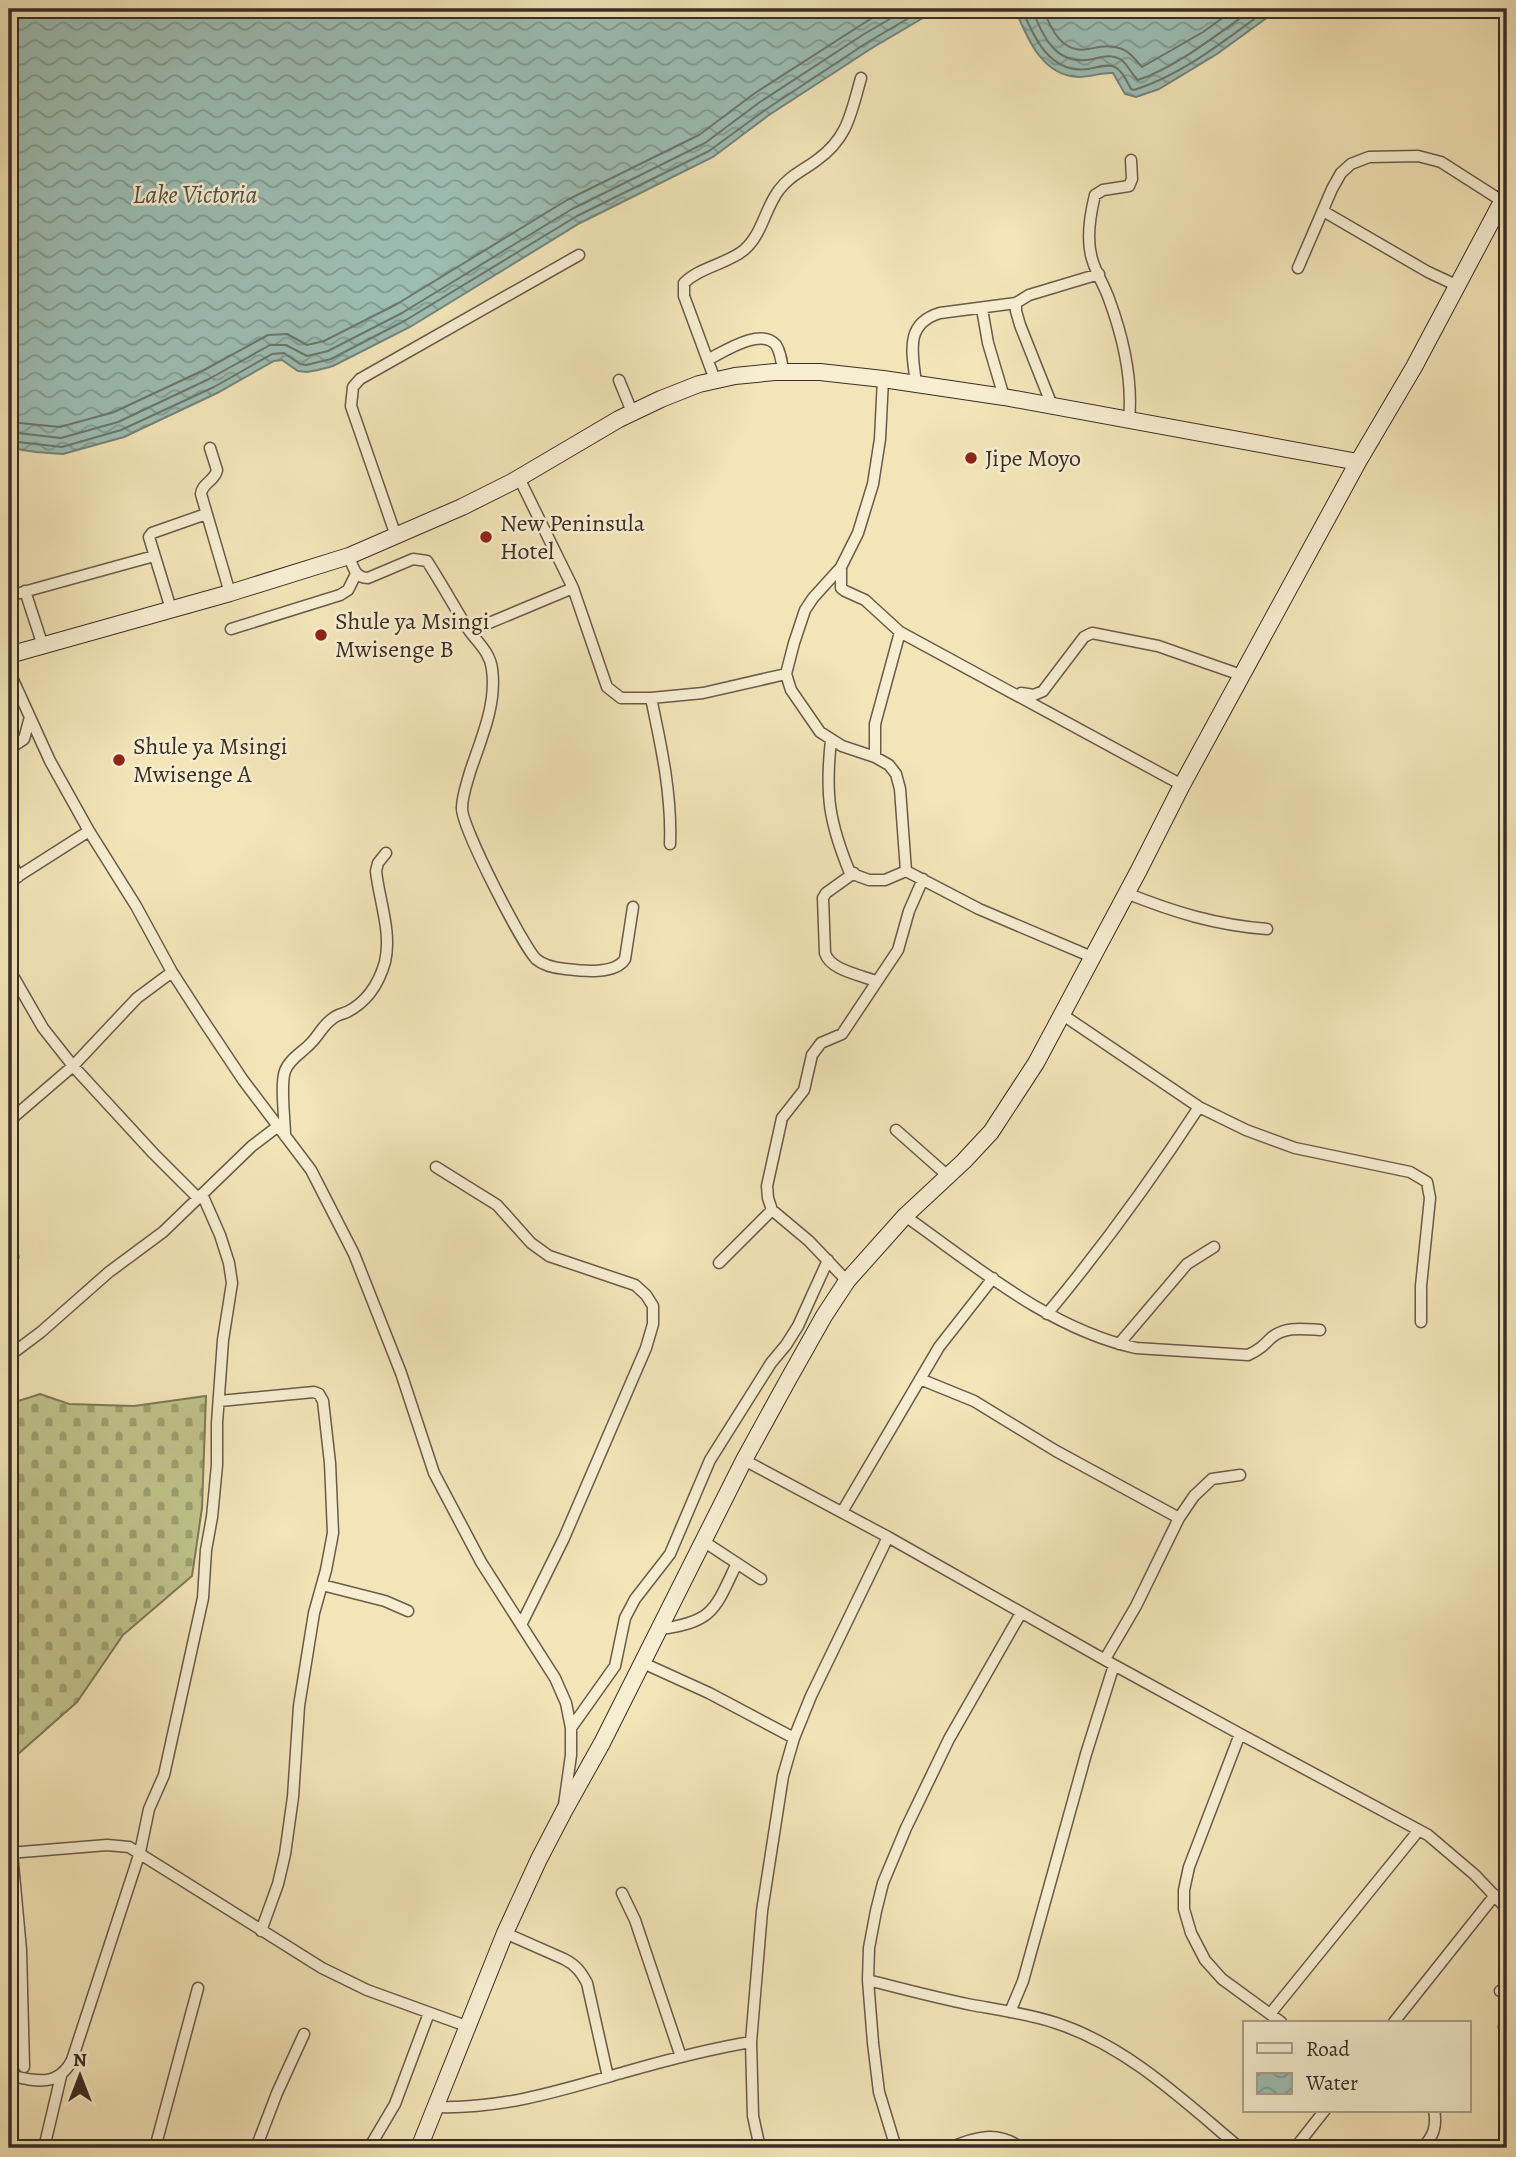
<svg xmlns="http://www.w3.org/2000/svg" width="1516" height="2157" font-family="Alegreya,serif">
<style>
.cemetery{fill:url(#cemetery-stones);stroke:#7d7858;stroke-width:2}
.water{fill:url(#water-waves);stroke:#75847b;stroke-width:2}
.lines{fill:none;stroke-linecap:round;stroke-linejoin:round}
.shore{stroke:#6c766c;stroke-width:2}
.street-casing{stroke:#685b4a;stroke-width:13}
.secondary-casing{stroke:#3a2d25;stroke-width:18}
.street{stroke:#f7eed1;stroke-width:10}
.secondary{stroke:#f7eed1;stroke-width:16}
.poi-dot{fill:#8f2418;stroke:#f7eed1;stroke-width:2.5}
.labels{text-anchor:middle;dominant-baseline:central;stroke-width:5;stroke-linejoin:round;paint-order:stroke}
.poi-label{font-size:24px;fill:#3a2d25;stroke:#f7eed1;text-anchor:start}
.water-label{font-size:26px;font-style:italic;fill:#535149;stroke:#f7eed1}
</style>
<defs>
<pattern id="cemetery-stones" width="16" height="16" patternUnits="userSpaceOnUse" patternTransform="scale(1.75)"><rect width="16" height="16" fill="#c0c38b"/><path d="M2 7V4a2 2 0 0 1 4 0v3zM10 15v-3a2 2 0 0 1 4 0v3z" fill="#9d9f71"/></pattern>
<pattern id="water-waves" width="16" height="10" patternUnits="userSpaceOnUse" patternTransform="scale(1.75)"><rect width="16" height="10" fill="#9dbeb4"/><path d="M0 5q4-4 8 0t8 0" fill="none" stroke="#819b92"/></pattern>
</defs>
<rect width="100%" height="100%" fill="#f3e5b8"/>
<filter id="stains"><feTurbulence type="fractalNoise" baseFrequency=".00286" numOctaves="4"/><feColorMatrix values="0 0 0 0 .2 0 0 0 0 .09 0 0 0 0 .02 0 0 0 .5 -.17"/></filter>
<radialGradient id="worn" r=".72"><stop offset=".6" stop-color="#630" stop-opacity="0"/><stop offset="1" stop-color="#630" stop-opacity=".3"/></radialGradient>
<path class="cemetery" d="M40,1394L69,1404L134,1406L206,1396L202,1508L192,1576L123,1635L77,1702L9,1762V1404Z"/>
<path class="water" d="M9,9H938L872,48L769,115L713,157L580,223L410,327L333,366L318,370L307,372L298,371L282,360L274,361L217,393L124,437L63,454L36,452L9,448Z
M1015,9H1279L1217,54L1159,89L1136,97L1125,94L1113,73C1102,72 1091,77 1079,77C1042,76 1027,38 1015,9Z"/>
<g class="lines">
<path class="shore" d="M1022,9C1034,38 1050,74 1088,69C1097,68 1107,63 1115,67C1123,71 1127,82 1131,89L1134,90C1183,75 1226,39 1268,9
M1032,9C1043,37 1056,67 1093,59C1102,57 1111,54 1120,59C1128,64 1131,74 1138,80C1177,67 1219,33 1253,9
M1043,9C1051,29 1062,54 1088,49C1100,47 1110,44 1122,49C1131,52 1136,61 1142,67L1203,32L1235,9
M9,422L60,427L114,412L204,370L268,335L287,334L307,345L324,341L397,304L567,200L699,135L755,93L886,9
M9,432L61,438L118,422L209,379L270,345H286L307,356L328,351L402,313L572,209L705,143L760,102L864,34L907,9
M9,441L62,447L121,430L214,387L272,354L284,353L300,364L306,365L331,359L406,320L577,216L709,151L765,110L868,42L924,9"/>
<defs>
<path id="street" d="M1323,211L1428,272L1458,286
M1298,268L1332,189L1341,173L1351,164L1369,157L1418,156L1441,162L1502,201
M982,309L988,343L1004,397
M709,359C725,351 761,327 776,345C781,353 782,363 783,372
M883,379L880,439L873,484L858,533L841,567L813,598L805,610L794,643L786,674L791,690L820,732L842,746L875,757L889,765L896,774L900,789L906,871
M619,380L632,412
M715,380L684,296V283C700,267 727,264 744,250C762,235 765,208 779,190C789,176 804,170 817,160C848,138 851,113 861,78
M916,384C913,355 903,324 940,313L1016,303
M1053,408L1020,325L1016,311V303L1029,295L1099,274
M1129,420C1133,379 1123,337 1109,299C1104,285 1096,273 1092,259C1086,239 1090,215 1095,195L1103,190L1129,186L1132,179L1131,160
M210,448L217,470C215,481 202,483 201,494L230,593
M519,478L573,588L607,687L621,698H651L703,693L786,674
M396,536L351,406L353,387L360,379L579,255
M349,556C353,567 355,578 368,578L413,559L427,561C441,583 454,606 468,629C477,642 490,652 492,669C497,704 481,739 470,772C467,783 462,796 462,808C461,826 522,944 536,959C544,966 555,968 565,969C582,971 615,975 625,959L633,907
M841,567V588L845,591L865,600L900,632L1182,785
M25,591L43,646
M9,596L154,556
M171,609L149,537L152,533L206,514
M231,629L340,595L348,590L356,574
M470,631L573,588
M9,671L50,761L89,831L136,906L172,972L205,1023L243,1080L311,1170L354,1254L401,1373L434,1473L481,1562L555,1678L566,1703L571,1728V1755L564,1805
M1021,693L1034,695L1043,691L1084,637L1092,633L1158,646L1241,675
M651,698C661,745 672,795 670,844
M831,740C825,795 829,822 850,873L869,880H885L906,871L979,909L1092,957
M9,749L24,739L30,717
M875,757V724L900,632
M9,857L18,877
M854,873L826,893L823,898L825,953C830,970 860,975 876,981
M9,882L89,831
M1126,893C1174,912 1215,925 1267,929
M9,969L43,1028L73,1066L154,1154L198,1198
M1063,1015L1199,1107L1246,1130L1295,1148L1410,1172L1427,1182L1430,1198L1421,1286V1322
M9,1121L73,1066L137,998L172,972
M896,1130L948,1176
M285,1136C285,1119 280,1085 285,1071C289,1059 303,1052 311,1043C319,1035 323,1025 332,1019C336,1015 342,1014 347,1012C367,1002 379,983 385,962C392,932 379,900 376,871L378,863L386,853
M436,1167L497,1205L531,1243L549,1256L635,1285L646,1295L653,1306V1324L646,1348L564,1538L521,1625
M905,1216C976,1266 1049,1329 1136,1348L1248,1355C1259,1350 1263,1346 1271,1338C1285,1326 1303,1329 1320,1330
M9,1260L13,1257
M719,1263L772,1210
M847,1281L809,1241L772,1210L768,1198L767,1186L782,1118L804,1090L812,1055L821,1043L842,1034L898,950L909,911L923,879
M1047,1314C1102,1248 1152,1179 1199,1107
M1119,1344L1187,1264L1214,1247
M9,1356L41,1332L109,1272L163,1232L252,1146L277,1127
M920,1379L974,1401L1056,1451L1179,1518
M220,1401L314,1392L319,1394L323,1401L330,1463L333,1533L326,1570L314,1613L299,1706L293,1797L285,1854L278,1884L261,1931
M744,1460L888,1537L1114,1665L1240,1734L1428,1835L1475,1875L1507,1909
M842,1512L939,1347L993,1278
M703,1541L761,1579
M322,1585L385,1601L408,1611
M660,1629C714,1622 715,1609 737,1563
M1105,1659L1136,1606L1179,1518L1194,1496L1212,1479L1240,1475
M643,1663L709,1693L794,1738
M571,1728L615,1666L625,1618L635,1599L670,1554L710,1460L771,1363L786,1345L798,1326L828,1260
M1240,1734L1189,1867L1184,1890V1909L1191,1933L1205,1960L1222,1979L1281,2022
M9,1853L107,1845L129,1847L322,1968L367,1990L469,2027
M12,1853L21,1950L24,2067
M622,1893L635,1920L681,2057
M505,1933L564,1959C576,1965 581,1972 587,1983L608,2077
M868,1980C903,1989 937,1998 972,2005C1000,2010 1029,2014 1056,2023C1127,2046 1184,2101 1240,2148
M1500,1991L1507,1988
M1010,2012L1023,1981L1086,1754L1114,1665
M1270,2014L1419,1830
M1394,2022L1495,1895
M1504,2027H1507
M9,2075C34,2081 58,2088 72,2060L140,1852L149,1809L164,1775L203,1598L206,1550L212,1517L217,1465V1423L223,1340L232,1283L229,1263L220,1235L202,1194
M437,2107C504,2109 562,2090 625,2072C667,2060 708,2049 751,2042
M44,2148L61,2076
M155,2148L198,1988
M256,2148L277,2093L304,2034
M369,2148L395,2104L429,2013
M760,2148L753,2116L751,2042L762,1911L783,1776L794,1738L811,1696L888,1537
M896,2148L879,2092L873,2043L868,1980L869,1948L876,1911L883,1883L906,1828L949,1739L1021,1613
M950,2148C974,2137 998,2130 1021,2148
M1295,2148L1325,2110
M1422,2148C1434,2136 1437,2126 1434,2110"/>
<path id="secondary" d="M9,655L230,593L349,556L462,507L512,482L619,419L661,399L699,384L735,376L775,372H820L883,379L1004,397L1358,462
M419,2148L505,1933L539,1859L564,1811L602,1743L744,1460L788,1380L824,1316L847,1281L905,1216L964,1161L991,1132L1036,1063L1139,870L1182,785L1358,462L1414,367L1507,192"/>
</defs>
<use href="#street" class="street-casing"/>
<use href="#secondary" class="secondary-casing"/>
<use href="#street" class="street"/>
<use href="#secondary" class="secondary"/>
</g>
<g class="poi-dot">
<circle cx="971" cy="458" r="7"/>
<circle cx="486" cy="537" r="7"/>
<circle cx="321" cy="635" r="7"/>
<circle cx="119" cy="760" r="7"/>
</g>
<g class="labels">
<g class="poi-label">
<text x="985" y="458">Jipe Moyo</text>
<text x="500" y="523">New Peninsula<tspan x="500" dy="28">Hotel</tspan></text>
<text x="335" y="621">Shule ya Msingi<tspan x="335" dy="28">Mwisenge B</tspan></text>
<text x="133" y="746">Shule ya Msingi<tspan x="133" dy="28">Mwisenge A</tspan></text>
</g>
<g class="water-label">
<text x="195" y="194">Lake Victoria</text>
</g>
</g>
<rect width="1516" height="2157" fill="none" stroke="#f3e5b8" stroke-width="35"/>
<rect x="10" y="10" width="1495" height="2136" fill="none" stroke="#3a2d25" stroke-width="3.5"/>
<rect x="18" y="18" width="1481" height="2122" fill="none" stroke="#3a2d25" stroke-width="2"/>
<rect x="1243" y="2021" width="228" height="91" fill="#f7eed1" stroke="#aba18c" stroke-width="2"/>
<rect x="1257" y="2043" width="35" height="10" fill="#f7eed1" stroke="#aba18c" stroke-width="2"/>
<text x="1306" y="2056" font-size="21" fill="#3a2d25">Road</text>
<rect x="1257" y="2073" width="35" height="21" fill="url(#water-waves)" stroke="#aba18c" stroke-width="2"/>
<text x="1306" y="2090" font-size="21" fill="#3a2d25">Water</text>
<g transform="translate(80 2076)" stroke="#f7eed1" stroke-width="5" paint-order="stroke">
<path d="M0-5L12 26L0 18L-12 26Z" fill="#3a2d25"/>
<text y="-10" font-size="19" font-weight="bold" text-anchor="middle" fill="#3a2d25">N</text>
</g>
<rect width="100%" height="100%" filter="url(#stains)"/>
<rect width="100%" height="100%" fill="url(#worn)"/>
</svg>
